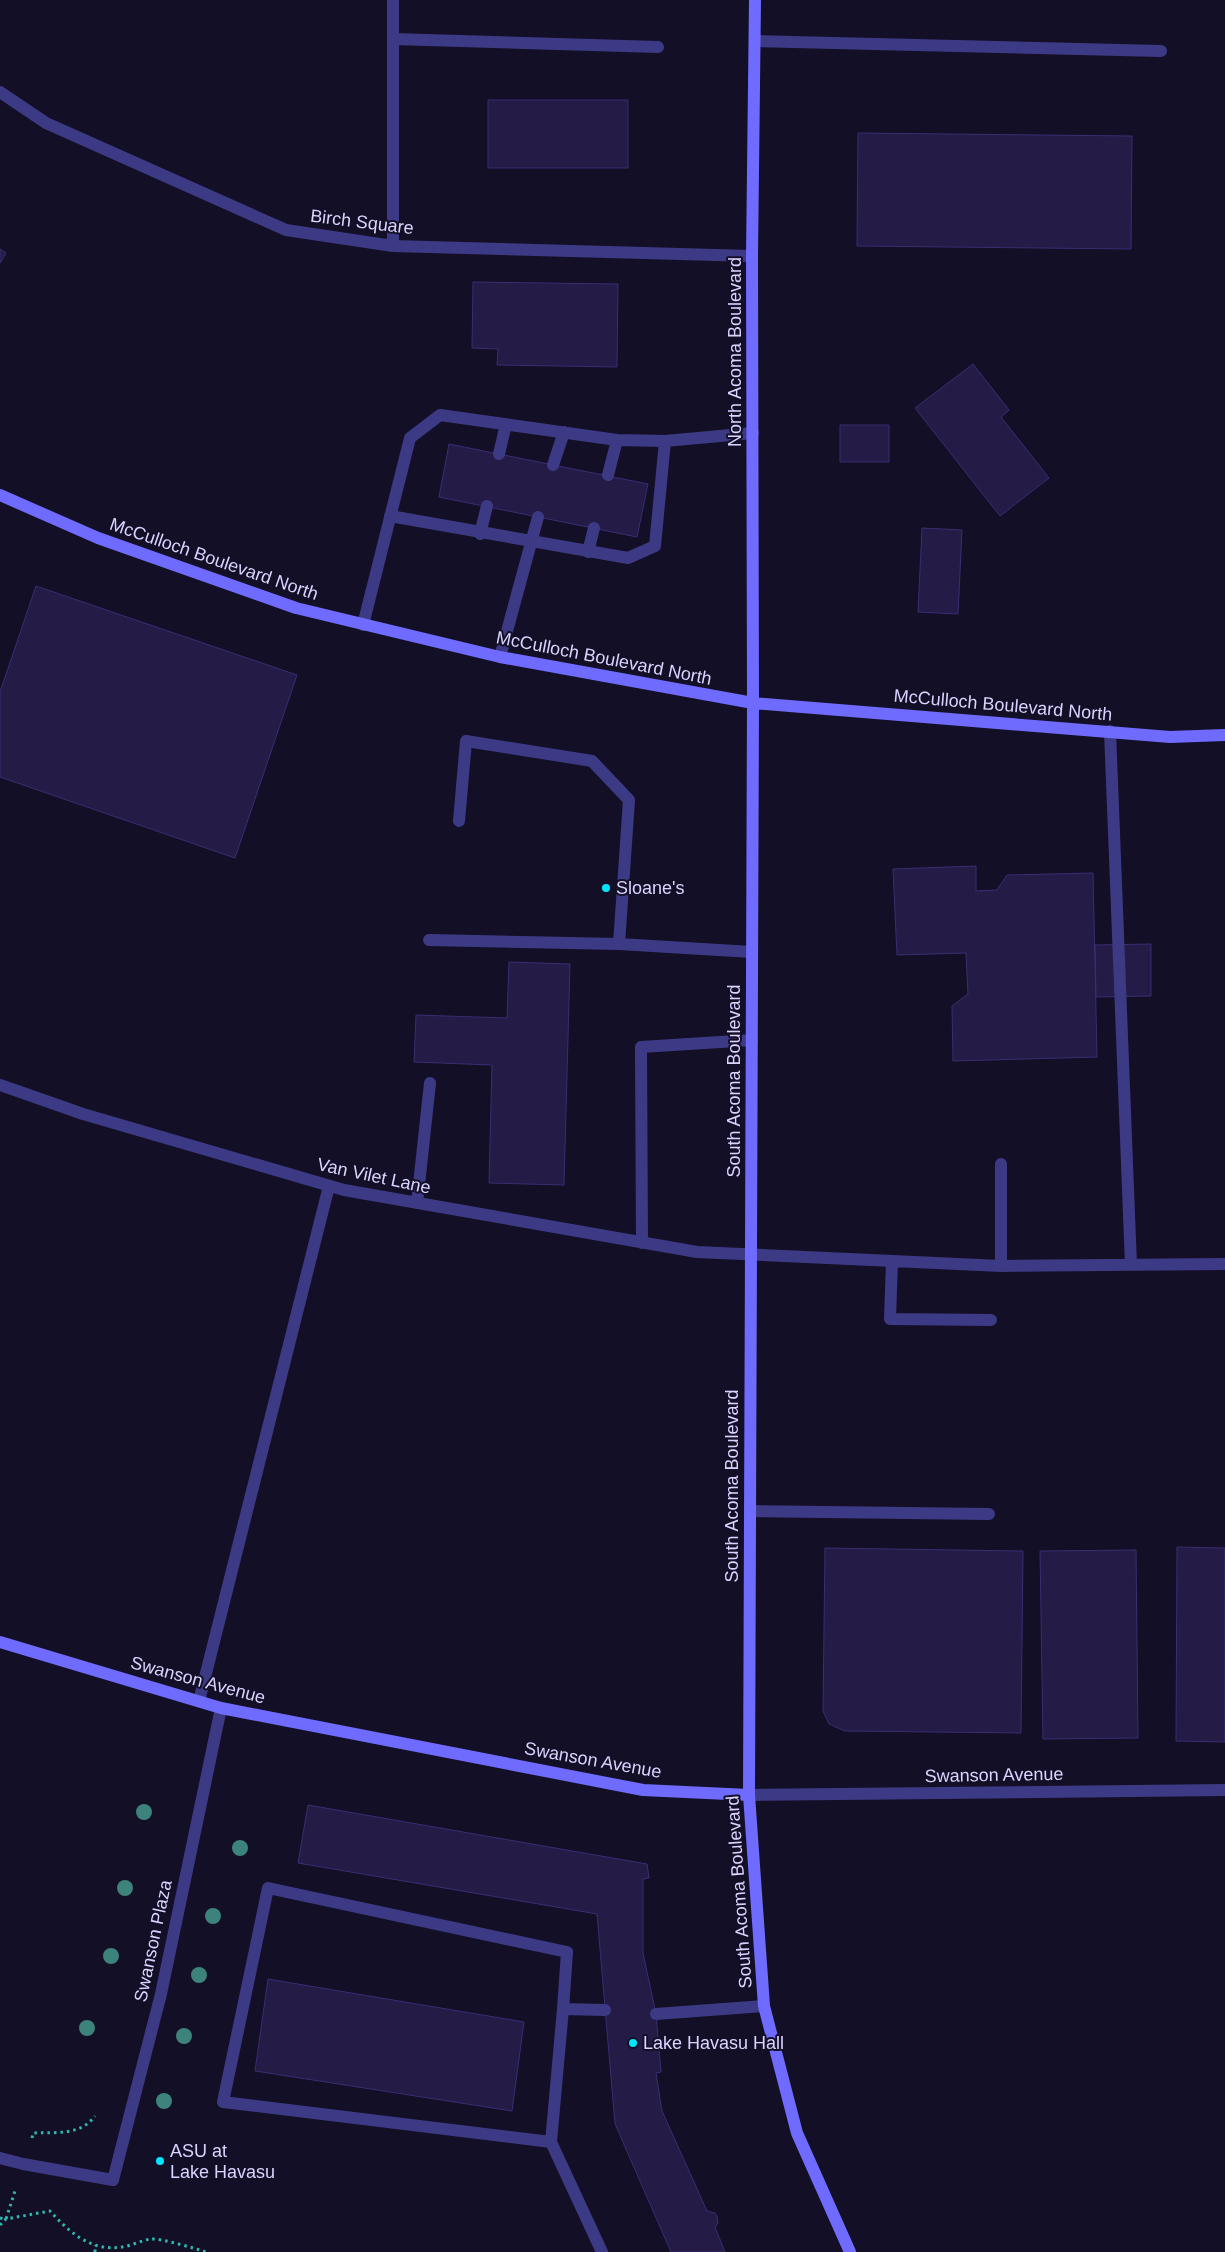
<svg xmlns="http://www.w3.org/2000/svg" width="1225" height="2252" font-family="Helvetica,sans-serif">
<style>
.building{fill:#241b47;stroke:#3b2d73}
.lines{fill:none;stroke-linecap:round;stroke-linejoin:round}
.path{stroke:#2fb8b0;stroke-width:3;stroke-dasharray:2.5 4;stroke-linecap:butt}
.lane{stroke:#3d3a85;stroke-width:12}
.street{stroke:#3d3a85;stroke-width:12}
.secondary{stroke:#6f6bff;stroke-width:12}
.tree{fill:#3d827b}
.poi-dot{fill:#00e5ff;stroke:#130f26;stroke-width:2}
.labels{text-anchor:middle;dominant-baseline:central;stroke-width:4;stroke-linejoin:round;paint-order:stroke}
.street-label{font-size:18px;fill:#d9d4ff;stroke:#130f26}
.poi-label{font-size:18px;fill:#d9d4ff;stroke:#130f26;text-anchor:start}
</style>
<rect width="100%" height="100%" fill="#130f26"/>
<path class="building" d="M488,100H628V168H488Z
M858,133L1132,136L1131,249L857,246Z
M0,249L6,253L0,263Z
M473,282L618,284L617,367L497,365L498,349L472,348Z
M973,364L1009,410L1001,417L1049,478L1000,516L915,408Z
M840,425H889V462H840Z
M449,444L648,484L637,537L439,497Z
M922,528L962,530L958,614L918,612Z
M36,586L297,675L235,858L0,777V692Z
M976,866V891L997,890L1007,875L1093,873L1097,1057L953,1061L952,1006L968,994L966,953L897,955L893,869Z
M1151,944V996L1096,997L1095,945Z
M509,962L570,964L564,1185L489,1183L492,1065L414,1062L416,1015L507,1018Z
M1177,1547L1225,1548V1742L1176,1741Z
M825,1548L1023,1551L1021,1733L845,1731L829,1724L823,1711Z
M1136,1550L1138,1738L1043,1739L1040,1551Z
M308,1805L647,1864L649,1878L643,1879V1953L656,2014L661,2072L656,2073L662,2111L707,2211L715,2213L717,2216L718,2223L715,2227L725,2252H671L615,2124L597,1914L298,1863Z
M268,1979L524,2022L512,2111L255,2071Z"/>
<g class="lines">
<path class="path" d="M32,2138L33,2133C56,2132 80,2136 95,2116
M0,2218L6,2219L15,2191
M0,2225L6,2219L50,2211C69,2232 91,2252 122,2247C131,2246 142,2240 151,2239C161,2238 196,2249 207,2252
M95,2252V2245"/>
<path class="lane" d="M393,0V246
M393,39L658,47
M755,41L1161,51
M499,454L506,424
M553,465L564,432
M608,475L617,440
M390,516L628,558L655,546L665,441
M480,534L487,506
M588,552L594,528
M363,625L410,438L440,415L617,440L665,441L753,433
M500,657L538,517
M1110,731L1131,1265
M459,821L466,741L592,761L629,800L619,944L752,952
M429,940L619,944
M0,1085L83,1114L344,1190L697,1252L1001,1266L1225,1264
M1001,1164V1266
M417,1203L430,1083
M642,1243L641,1047L752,1040
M892,1261L890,1319L991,1320
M750,1511L989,1514
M199,1701L329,1186
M563,2009L551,2142L223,2102L268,1888L567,1952L563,2009L605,2010
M656,2014L764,2006
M551,2142L602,2252
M0,2158L23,2164L113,2180"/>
<path class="street" d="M0,92L46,123L286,230L393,246L752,256
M749,1795L1225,1790
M113,2180L161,1994L221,1708"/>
<path class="secondary" d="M755,0L752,256L753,703L749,1795L764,2006L797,2133L850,2252
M0,495L98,538L296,608L500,657L753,703L1170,737L1225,735
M0,1642L221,1708L643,1790L749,1795"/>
</g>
<g class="tree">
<circle cx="144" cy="1812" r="8"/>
<circle cx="240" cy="1848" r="8"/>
<circle cx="125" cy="1888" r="8"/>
<circle cx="213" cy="1916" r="8"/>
<circle cx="111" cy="1956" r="8"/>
<circle cx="199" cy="1975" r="8"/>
<circle cx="87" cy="2028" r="8"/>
<circle cx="184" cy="2036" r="8"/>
<circle cx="164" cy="2101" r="8"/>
</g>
<g class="poi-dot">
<circle cx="606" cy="888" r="5"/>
<circle cx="633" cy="2043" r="5"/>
<circle cx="160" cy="2161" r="5"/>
</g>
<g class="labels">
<g class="street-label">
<text transform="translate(362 222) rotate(7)">Birch Square</text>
<text transform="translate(735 352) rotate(-90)">North Acoma Boulevard</text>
<text transform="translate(214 559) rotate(19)">McCulloch Boulevard North</text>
<text transform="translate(604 658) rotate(11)">McCulloch Boulevard North</text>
<text transform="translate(1003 705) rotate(5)">McCulloch Boulevard North</text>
<text transform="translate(734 1081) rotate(-90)">South Acoma Boulevard</text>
<text transform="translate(374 1176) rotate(12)">Van Vilet Lane</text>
<text transform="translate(732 1486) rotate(-90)">South Acoma Boulevard</text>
<text transform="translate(198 1680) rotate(15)">Swanson Avenue</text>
<text transform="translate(593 1760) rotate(10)">Swanson Avenue</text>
<text transform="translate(994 1775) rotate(-1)">Swanson Avenue</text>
<text transform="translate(739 1892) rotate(-94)">South Acoma Boulevard</text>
<text transform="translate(153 1941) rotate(-78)">Swanson Plaza</text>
</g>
<g class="poi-label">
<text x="616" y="888">Sloane's</text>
<text x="643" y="2043">Lake Havasu Hall</text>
<text x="170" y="2151">ASU at<tspan x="170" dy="21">Lake Havasu</tspan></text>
</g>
</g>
</svg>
